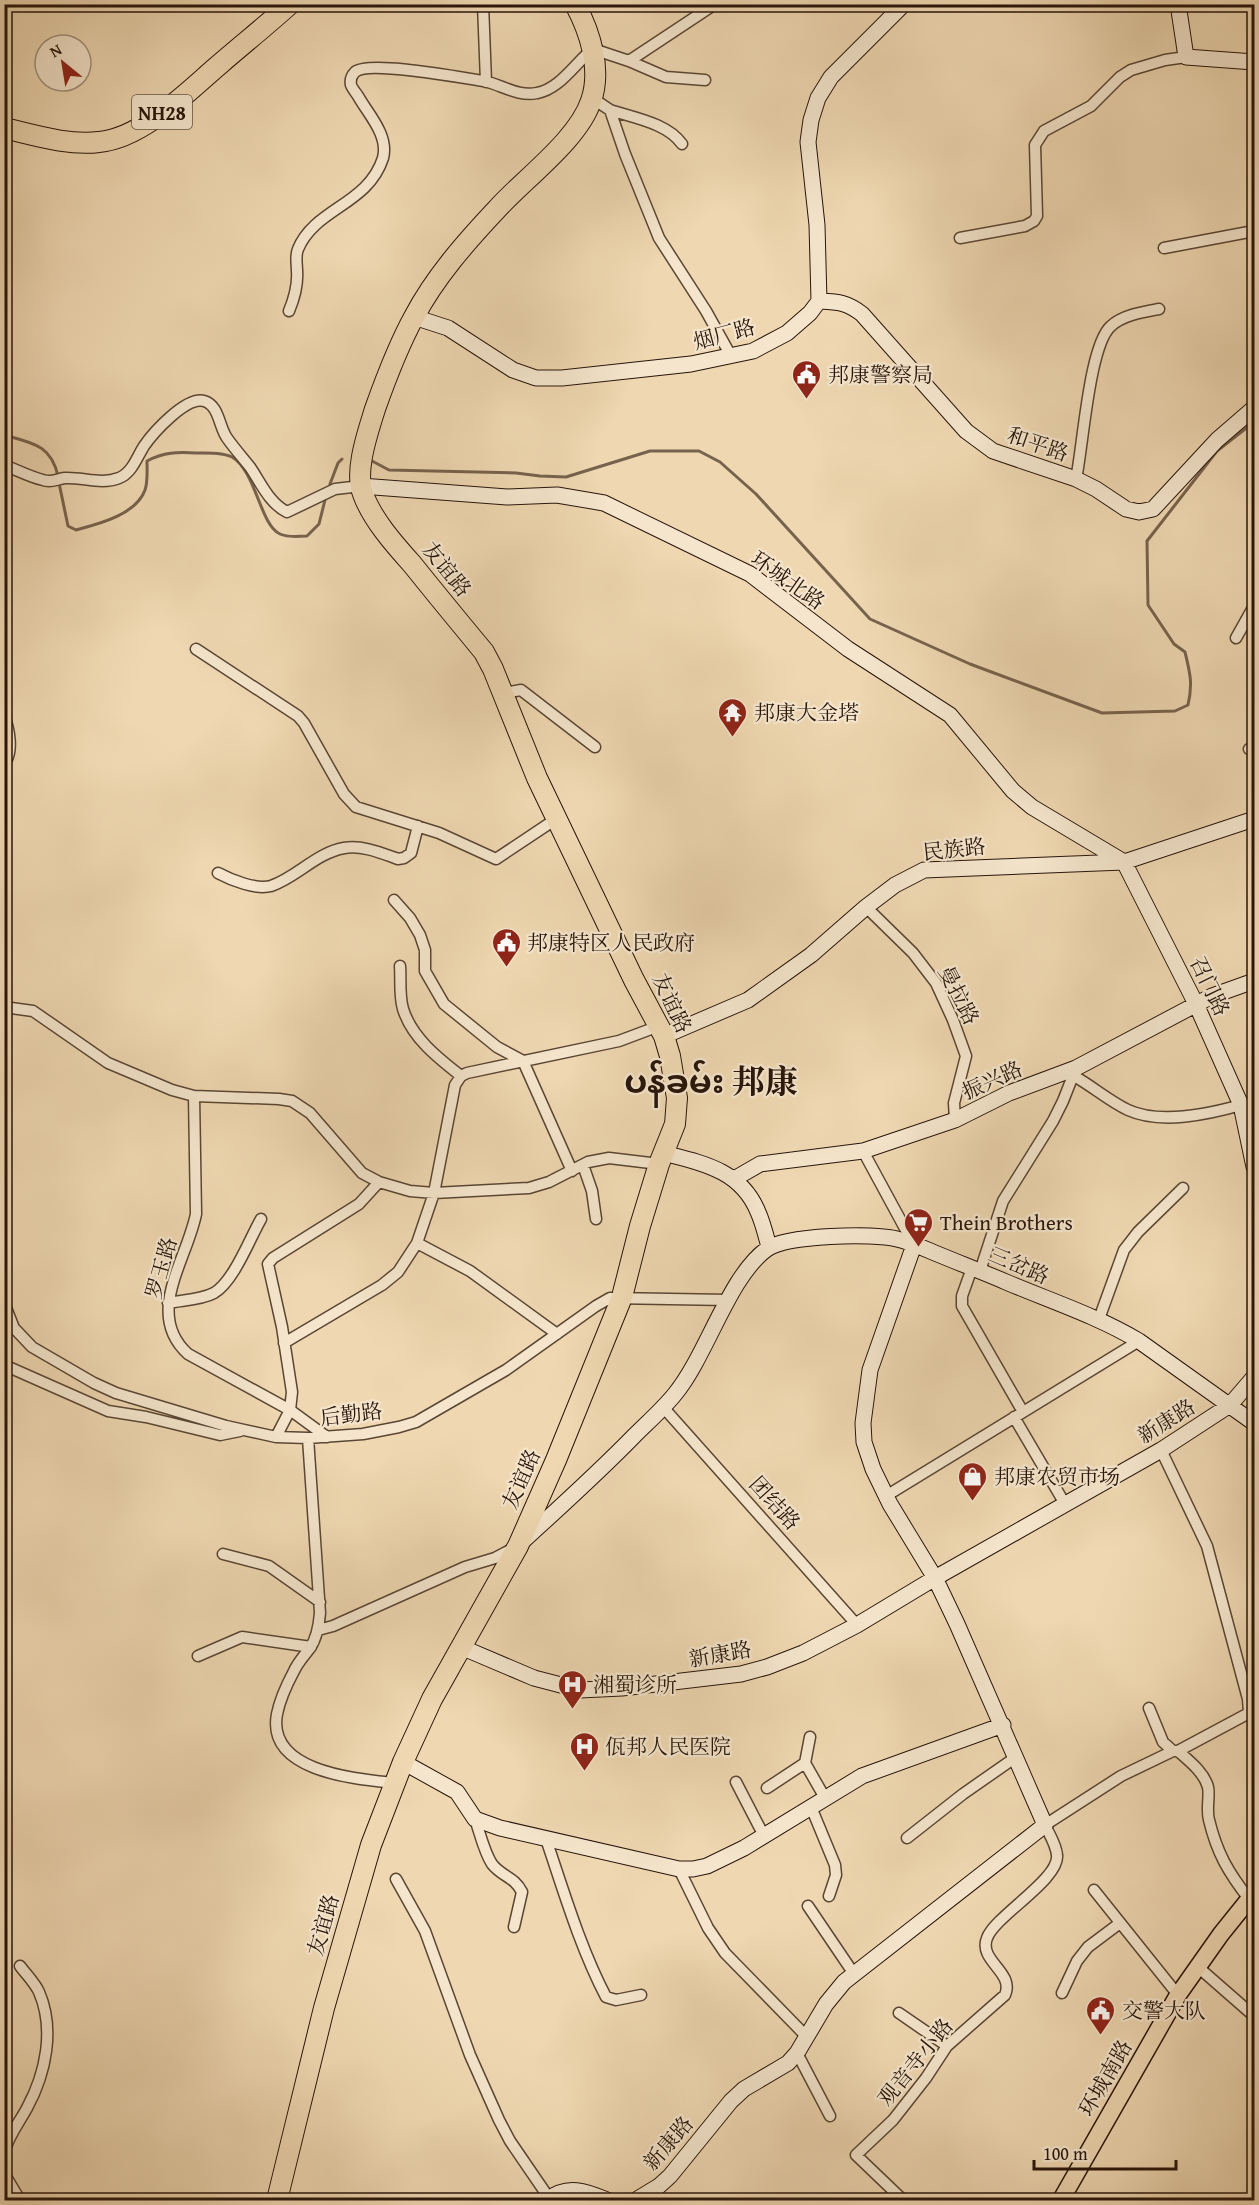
<svg xmlns="http://www.w3.org/2000/svg" width="1259" height="2205" font-family="'Gentium Book Plus','Noto Serif SC','Noto Sans Myanmar',serif">
<style>
.lines{fill:none;stroke-linecap:round;stroke-linejoin:round}
.stream{stroke:#77624d;stroke-width:3}
.street-casing{stroke:#5a4634;stroke-width:13}
.secondary-casing{stroke:#28150b;stroke-width:17}
.primary-casing{stroke:#28150b;stroke-width:19}
.highway-casing{stroke:#28150b;stroke-width:22}
.street{stroke:#f4e5cc;stroke-width:10}
.secondary{stroke:#f4e5cc;stroke-width:15}
.primary{stroke:#eed7b1;stroke-width:16}
.highway{stroke:#eed7b1;stroke-width:20}
.labels{text-anchor:middle;dominant-baseline:central;stroke-width:4.5;stroke-linejoin:round;paint-order:stroke}
.shield{fill:#f4e5cc;stroke:#655345;stroke-width:1.5}
.shield-label{font-size:20px;font-weight:bold;fill:#28150b}
.street-label{font-size:21px;fill:#28150b;stroke:#f4e5cc}
.poi-label{font-size:21px;fill:#28150b;stroke:#f4e5cc;text-anchor:start}
.town-label{font-size:33px;font-weight:bold;fill:#28150b;stroke:#f4e5cc}
</style>
<rect width="100%" height="100%" fill="#eed7b1"/>
<filter id="stains"><feTurbulence type="fractalNoise" baseFrequency=".00333" numOctaves="4"/><feColorMatrix values="0 0 0 0 .2 0 0 0 0 .09 0 0 0 0 .02 0 0 0 .5 -.17"/></filter>
<radialGradient id="worn" r=".72"><stop offset=".6" stop-color="#630" stop-opacity="0"/><stop offset="1" stop-color="#630" stop-opacity=".3"/></radialGradient>
<g class="lines">
<path class="stream" d="M4,435C33,443 51,445 58,476
M372,461L389,470L516,473L540,476L566,477L650,451H699L720,462L756,494L870,619L970,664L1102,713L1175,711L1188,705C1193,683 1190,673 1185,652L1174,644L1148,605L1147,541L1217,451L1254,422
M59,483L68,526L76,530C98,524 136,515 145,490C148,482 147,470 147,461C164,452 177,452 196,453C206,453 223,452 232,457C256,471 260,525 280,534C289,538 298,536 307,536L319,524L325,500
M330,484L338,463L342,459"/>
<defs>
<path id="street" d="M483,4L486,82
M629,61L715,4
M592,98L610,110L625,154L659,238L706,311L731,356
M610,110C634,118 667,123 682,144
M960,238L1025,226L1034,221L1037,216L1035,145L1044,131L1091,106L1120,77L1131,70L1165,60L1186,57
M1164,248L1254,231
M289,311C294,299 298,284 297,271C297,264 295,256 298,249C315,208 368,205 383,158C389,135 368,114 358,96C356,93 352,88 351,85C350,80 352,75 355,72C368,60 463,78 484,81C502,85 518,97 537,93C560,89 575,63 593,49L629,61L666,77L705,80
M4,465C17,470 30,477 43,480C51,483 57,479 65,478C83,477 101,485 119,478C132,473 137,457 144,446C153,433 186,396 204,401C219,405 219,427 227,438C234,448 242,457 250,467C261,483 269,503 287,512L335,489L361,486
M1076,479C1083,447 1089,345 1111,326C1123,315 1143,312 1159,309
M1236,638L1254,606
M196,649L298,716L304,723L344,794L356,807L439,833L496,859L556,819
M504,693L521,690L595,747
M4,715C9,729 14,752 4,764
M1249,749L1254,752
M218,873C231,880 256,890 271,886C297,877 316,853 344,848C363,845 381,853 398,859L404,858L411,853L418,826
M394,900L410,918L420,935L425,950V971L444,1004L497,1047L523,1061L572,1171
M866,907L913,953L936,983L953,1020L966,1056L954,1103L955,1120
M400,966C401,979 399,996 403,1009C412,1038 438,1058 461,1076
M4,1007L33,1011L108,1063L172,1090L194,1096L279,1099L292,1101L310,1113L362,1173L379,1182L410,1191L434,1193L529,1188L549,1182L588,1162L609,1158L659,1164
M1074,1076C1092,1086 1109,1101 1128,1110C1161,1125 1209,1114 1241,1105
M194,1096L196,1214C187,1260 144,1314 188,1354L290,1410L327,1437
M863,1151L914,1245
M583,1165L592,1191L596,1219
M417,1243L470,1271L557,1334
M972,1268L962,1296V1306L1023,1412
M980,1271L1003,1201L1053,1121L1063,1101L1076,1068
M4,1303L14,1328L32,1347L94,1383L116,1393L226,1426L276,1437L308,1438
M168,1303C182,1300 201,1300 214,1293C234,1281 249,1240 261,1219
M1099,1319L1124,1250L1138,1232L1183,1188
M284,1343L382,1285L398,1272L417,1243L434,1193L455,1085L461,1076L467,1073L619,1041L659,1026
M4,1365L108,1411L146,1417L220,1435L240,1431
M663,1407L857,1625
M1014,1417L1065,1504
M276,1437L290,1410L292,1392L282,1327L268,1264L273,1258L359,1204L379,1182
M1161,1450L1207,1546L1248,1699L1249,1713
M886,1496L1139,1341
M223,1554L269,1566L320,1602
M318,1630L333,1626L465,1567L495,1558L514,1548
M198,1656L242,1637L311,1647
M1149,1708L1163,1742L1173,1751H1178L1249,1713
M1178,1751C1188,1760 1204,1772 1208,1787C1210,1797 1206,1809 1209,1820C1217,1853 1228,1872 1249,1899
M805,1763L825,1798
M736,1782L764,1836
M394,1783C356,1779 266,1772 277,1714C280,1699 287,1684 294,1671C298,1662 304,1656 310,1648C317,1638 319,1625 320,1613L308,1438L363,1434L399,1427L416,1422L506,1370L596,1306L610,1298L729,1300
M767,1788L805,1763L810,1737
M811,1807L835,1865L836,1875L829,1896
M475,1819C480,1833 484,1852 492,1864C502,1877 514,1876 522,1892L514,1927
M907,1838L963,1794L1016,1757
M546,1839C564,1892 580,1947 606,1997L616,2000L641,1995
M679,1869L708,1928L725,1953L806,2036
M396,1879L425,1931L470,2055L499,2120L510,2141L549,2198
M1094,1890L1178,1995
M808,1906L854,1974
M1198,1967L1254,2016
M1062,1993L1077,1961L1088,1947L1120,1923
M899,2013L947,2046
M797,2053L830,2116
M4,2153C8,2136 19,2123 27,2108C46,2073 55,2029 39,1992C35,1983 26,1974 20,1966
M4,2169L5,2175L20,2200
M903,2200L856,2155L893,2120L926,2078L947,2046L1005,1995C1015,1972 978,1961 987,1938C995,1916 1060,1879 1057,1855C1056,1844 1049,1834 1045,1825L1121,1776L1173,1751"/>
<path id="secondary" d="M1178,4L1186,57L1254,62
M819,301C838,302 846,302 862,314L966,431L993,451L1076,479L1096,489L1126,509L1139,512L1153,509L1217,440L1254,408
M414,317L448,328L513,370L536,378H562L691,364L753,351L787,333L810,313L819,301L817,225L808,142L811,120L818,98L831,77L904,4
M361,486L507,497L557,495L604,503L750,574L848,649L950,715L1013,791L1032,807L1124,862L1196,1004L1241,1105L1254,1167
M664,1036L748,1000L811,955L866,907L895,885L924,870L1124,862L1254,819
M663,1153C702,1163 741,1170 758,1212C763,1223 766,1236 769,1247
M734,1179L760,1164L863,1151L955,1120L1009,1093L1076,1068L1212,996L1254,981
M522,1542C560,1507 598,1473 634,1436C648,1422 663,1409 675,1394C707,1355 729,1276 767,1249C787,1235 873,1233 897,1239C910,1242 923,1248 935,1253C959,1263 983,1272 1006,1282C1051,1301 1097,1316 1139,1341L1254,1423
M461,1647L534,1678L580,1690L622,1688L741,1674L767,1667L803,1653L857,1625L935,1578L1161,1450L1230,1405L1254,1377
M403,1762L457,1792L475,1819L500,1828L679,1869H693L707,1866L744,1848L862,1776L1003,1725
M547,2200C567,2184 586,2191 607,2200
M636,2200L659,2186L670,2176L731,2101L744,2089L788,2063L797,2053L826,2004L844,1982L1045,1825L957,1624L935,1578L890,1504L873,1469L864,1442L863,1423L870,1370L914,1245"/>
<path id="primary" d="M1061,2200L1178,1995L1221,1934L1254,1893"/>
<path id="highway" d="M4,128C34,135 69,146 99,142C143,138 188,91 220,64C243,44 267,25 290,4
M277,2200L324,2008L371,1845L403,1762L432,1699L518,1546L556,1460L622,1297L640,1226L659,1164L675,1124L677,1098L670,1056L664,1036L634,980L537,778L493,669L484,652C460,623 436,594 412,564C394,544 372,519 363,494C354,471 368,432 375,409C386,378 398,346 414,317C435,277 466,242 497,209C525,178 578,140 591,101C602,69 590,32 575,4"/>
</defs>
<use href="#street" class="street-casing"/>
<use href="#secondary" class="secondary-casing"/>
<use href="#primary" class="primary-casing"/>
<use href="#highway" class="highway-casing"/>
<use href="#street" class="street"/>
<use href="#secondary" class="secondary"/>
<use href="#primary" class="primary"/>
<use href="#highway" class="highway"/>
</g>
<defs>
<symbol id="civic-pin" viewBox="-11 -11 22 30"><path d="M0 17L-7.5 6A9.5 9.5 0 1 1 7.5 6Z" fill="#8f2418" stroke="#f4e5cc"/><path d="M-.6-6.5H3V-4.5H.6V-3L4-1V1h2V6H-6V1h2V-1L-.6-3ZM-1.2 2.5V6h2.4V2.5Z" fill="#fff"/></symbol>
<symbol id="temple-pin" viewBox="-11 -11 22 30"><path d="M0 17L-7.5 6A9.5 9.5 0 1 1 7.5 6Z" fill="#8f2418" stroke="#f4e5cc"/><path d="M0-6L5-2H3V0L6.5 2.5H4V6H1.5V3h-3V6H-4V2.5H-6.5L-3 0V-2H-5Z" fill="#fff"/></symbol>
<symbol id="supermarket-pin" viewBox="-11 -11 22 30"><path d="M0 17L-7.5 6A9.5 9.5 0 1 1 7.5 6Z" fill="#8f2418" stroke="#f4e5cc"/><path d="M-6-5.5h2.5l.6 2H6L4.5 2H-2.5L-4.4-4H-6ZM-1.5 3.2a1.3 1.3 0 1 0 .1 0ZM3 3.2a1.3 1.3 0 1 0 .1 0Z" fill="#fff"/></symbol>
<symbol id="shop-pin" viewBox="-11 -11 22 30"><path d="M0 17L-7.5 6A9.5 9.5 0 1 1 7.5 6Z" fill="#8f2418" stroke="#f4e5cc"/><path d="M-5-2.5h2.3a2.7 3.5 0 0 1 5.4 0H5L5.5 6h-11ZM-1.5-2.5h3a1.5 2.3 0 0 0-3 0Z" fill="#fff"/></symbol>
<symbol id="hospital-pin" viewBox="-11 -11 22 30"><path d="M0 17L-7.5 6A9.5 9.5 0 1 1 7.5 6Z" fill="#8f2418" stroke="#f4e5cc"/><path d="M-5-5h3v3.5h4V-5h3V5h-3V1.5h-4V5h-3Z" fill="#fff"/></symbol>
</defs>
<g fill-rule="evenodd">
<use href="#civic-pin" x="790" y="358" width="33" height="45"/>
<use href="#temple-pin" x="716" y="696" width="33" height="45"/>
<use href="#civic-pin" x="490" y="926" width="33" height="45"/>
<use href="#supermarket-pin" x="902" y="1206" width="33" height="45"/>
<use href="#shop-pin" x="956" y="1460" width="33" height="45"/>
<use href="#hospital-pin" x="556" y="1668" width="33" height="45"/>
<use href="#hospital-pin" x="568" y="1730" width="33" height="45"/>
<use href="#civic-pin" x="1084" y="1994" width="33" height="45"/>
</g>
<g class="labels">
<rect class="shield" x="132" y="95" width="60" height="34" rx="4.5"/>
<g class="shield-label">
<text x="162" y="112">NH28</text>
</g>
<g class="street-label">
<text transform="translate(724 334) rotate(-15)">烟厂路</text>
<text transform="translate(1038 444) rotate(19)">和平路</text>
<text transform="translate(447 569) rotate(51)">友谊路</text>
<text transform="translate(788 580) rotate(35)">环城北路</text>
<text transform="translate(954 849) rotate(-6)">民族路</text>
<text transform="translate(1210 986) rotate(64)">召门路</text>
<text transform="translate(959 995) rotate(63)">曼拉路</text>
<text transform="translate(672 1003) rotate(65)">友谊路</text>
<text transform="translate(992 1080) rotate(-24)">振兴路</text>
<text transform="translate(1019 1265) rotate(23)">三岔路</text>
<text transform="translate(161 1268) rotate(-74)">罗玉路</text>
<text transform="translate(351 1414) rotate(-7)">后勤路</text>
<text transform="translate(1166 1421) rotate(-32)">新康路</text>
<text transform="translate(521 1479) rotate(-66)">友谊路</text>
<text transform="translate(775 1503) rotate(48)">团结路</text>
<text transform="translate(720 1654) rotate(-10)">新康路</text>
<text transform="translate(323 1925) rotate(-74)">友谊路</text>
<text transform="translate(915 2062) rotate(-51)">观音寺小路</text>
<text transform="translate(1105 2078) rotate(-60)">环城南路</text>
<text transform="translate(668 2143) rotate(-49)">新康路</text>
</g>
<g class="poi-label">
<text x="828" y="374">邦康警察局</text>
<text x="754" y="712">邦康大金塔</text>
<text x="527" y="942">邦康特区人民政府</text>
<text x="940" y="1222">Thein Brothers</text>
<text x="994" y="1476">邦康农贸市场</text>
<text x="593" y="1684">湘蜀诊所</text>
<text x="605" y="1746">佤邦人民医院</text>
<text x="1122" y="2010">交警大队</text>
</g>
<g class="town-label">
<text x="711" y="1081">ပန်ခမ်း 邦康</text>
</g>
</g>
<rect width="1259" height="2205" fill="none" stroke="#eed7b1" stroke-width="24"/>
<rect x="6" y="6" width="1247" height="2193" fill="none" stroke="#28150b" stroke-width="3"/>
<rect x="12" y="12" width="1235" height="2181" fill="none" stroke="#28150b" stroke-width="1.5"/>
<g transform="translate(63 63) rotate(330)"><circle r="28" fill="#f4e5cc" stroke="#a2927f" stroke-width="1.5"/>
<path d="M0-4.5L10 22L0 15L-10 22Z" fill="#8f2418"/>
<text y="-9" font-size="16" font-weight="bold" text-anchor="middle" fill="#28150b">N</text>
</g>
<path d="M1034 2160v9h142v-9" fill="none" stroke="#28150b" stroke-width="3"/>
<text x="1043" y="2160" font-size="18" fill="#28150b" stroke="#f4e5cc" stroke-width="4.5" paint-order="stroke">100 m</text>
<rect width="100%" height="100%" filter="url(#stains)"/>
<rect width="100%" height="100%" fill="url(#worn)"/>
</svg>
